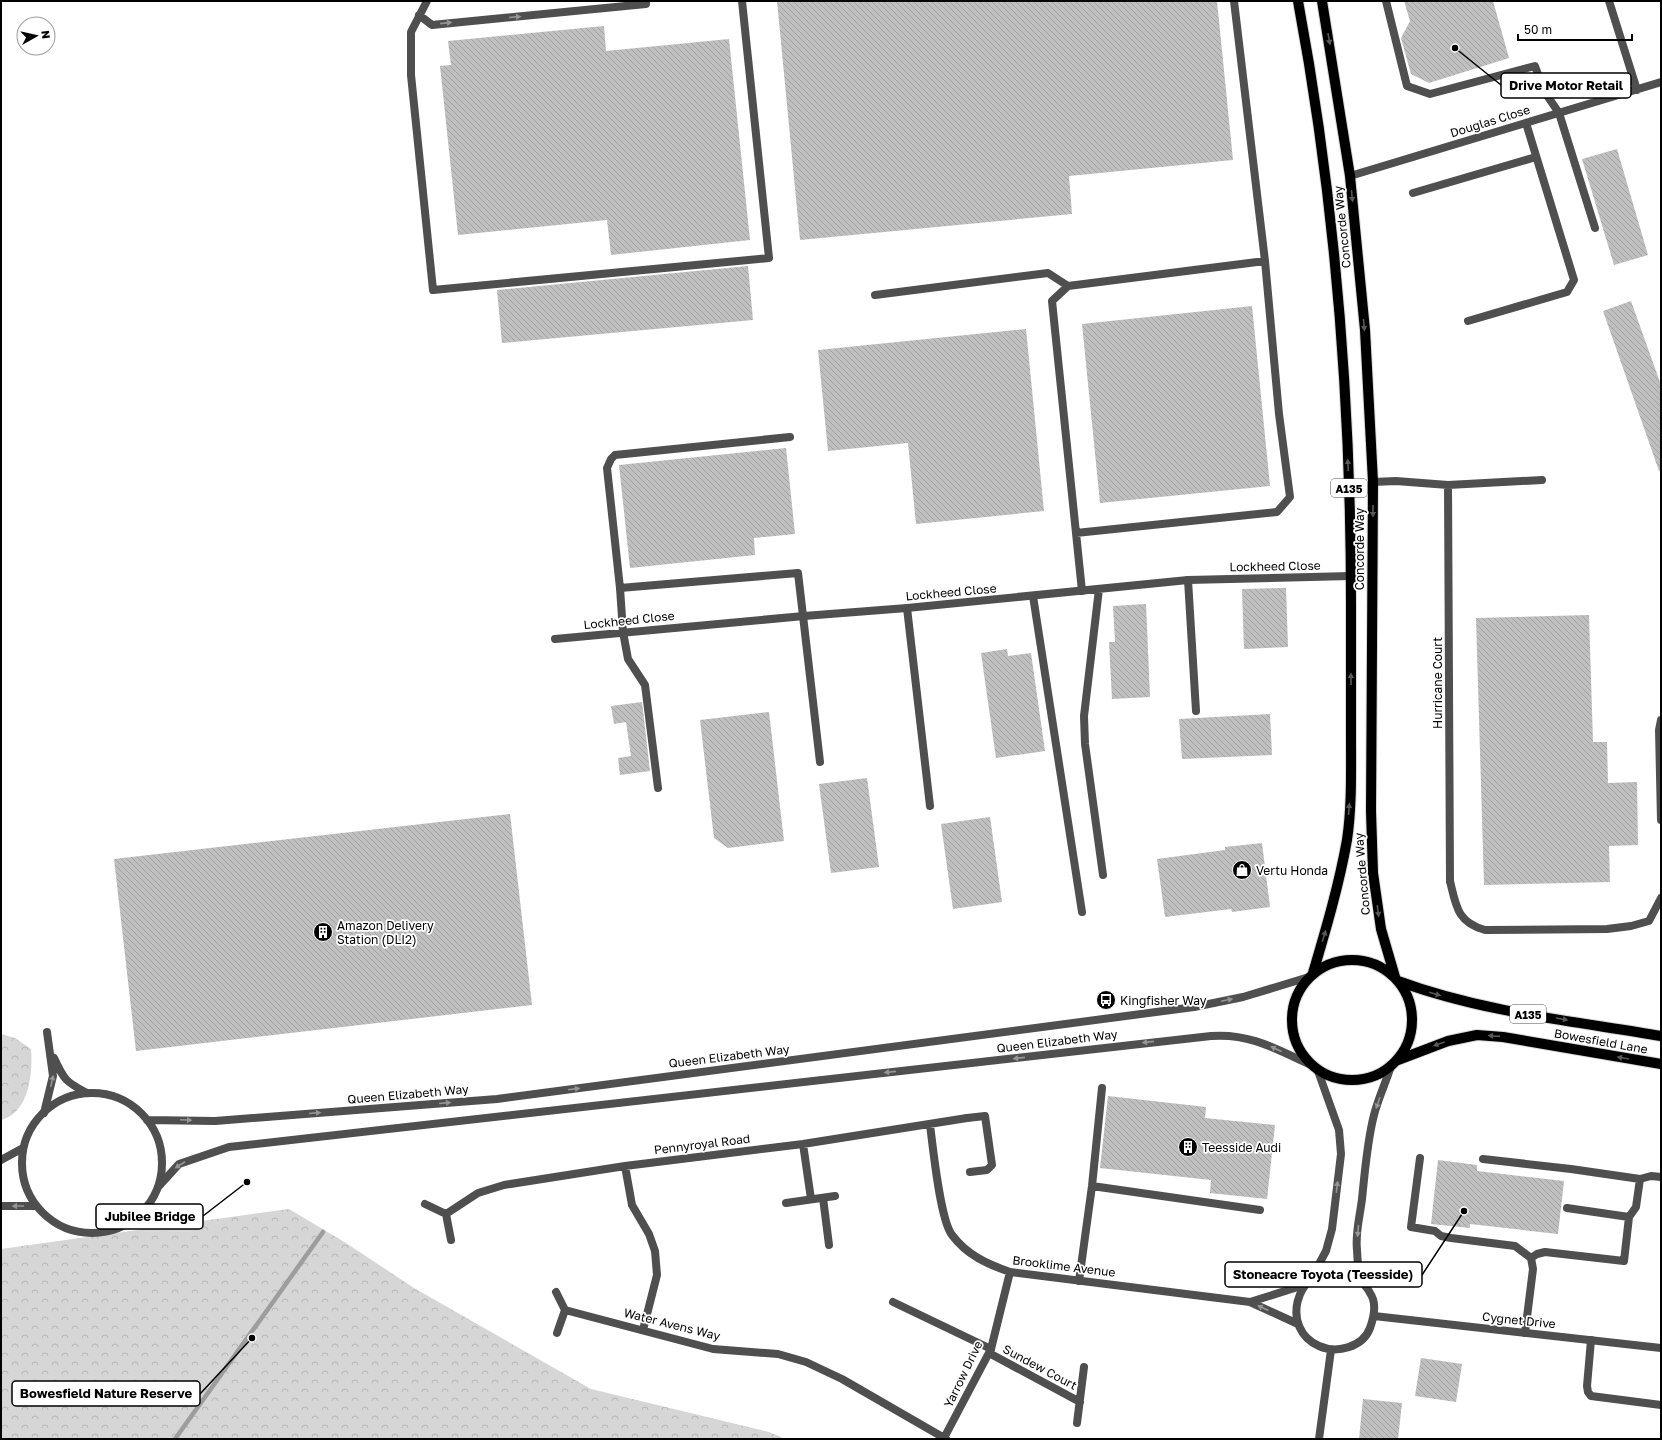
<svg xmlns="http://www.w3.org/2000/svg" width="1662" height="1440" font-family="'Golos Text',sans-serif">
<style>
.forest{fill:url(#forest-crowns)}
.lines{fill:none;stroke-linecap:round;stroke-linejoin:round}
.stream{stroke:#9d9d9d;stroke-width:4.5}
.building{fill:url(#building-back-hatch)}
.primary-casing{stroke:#dbdbdb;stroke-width:12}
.service{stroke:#4f4f4f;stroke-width:8}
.minor{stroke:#4f4f4f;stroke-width:8}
.tertiary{stroke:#4f4f4f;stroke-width:8}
.primary{stroke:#000;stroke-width:10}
.oneway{fill:#959595}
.oneway2{fill:#595959}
.labels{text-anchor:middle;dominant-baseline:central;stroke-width:3.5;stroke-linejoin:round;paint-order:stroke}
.shield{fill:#fff;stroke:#4c4c4c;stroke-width:1}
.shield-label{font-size:11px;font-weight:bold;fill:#000}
.street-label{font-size:12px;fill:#000;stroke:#fff}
.poi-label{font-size:12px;fill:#000;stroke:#fff;text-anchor:start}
.leader{fill:none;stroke:#000;stroke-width:1.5}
.callout-dot{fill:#000;stroke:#fff;stroke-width:1.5}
.callout{fill:#fff;stroke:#000;stroke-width:1.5}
.callout-label{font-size:13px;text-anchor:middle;font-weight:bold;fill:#000}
</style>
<defs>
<pattern id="forest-crowns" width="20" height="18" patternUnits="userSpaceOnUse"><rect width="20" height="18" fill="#d6d6d6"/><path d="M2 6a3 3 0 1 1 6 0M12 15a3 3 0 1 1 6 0" fill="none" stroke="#b6b6b6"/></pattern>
<pattern id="building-back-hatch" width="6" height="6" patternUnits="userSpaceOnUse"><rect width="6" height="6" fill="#bfbfbf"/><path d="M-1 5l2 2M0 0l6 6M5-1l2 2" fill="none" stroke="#a2a2a2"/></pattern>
</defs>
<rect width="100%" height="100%" fill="#fff"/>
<path class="forest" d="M1,1034L15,1038L31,1049C33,1073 29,1113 1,1120Z
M289,1209L346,1243L414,1288L591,1389L769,1432L785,1439H1V1249Z"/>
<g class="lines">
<path class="stream" d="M175,1439L323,1232"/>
</g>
<path class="building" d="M777,1H1217L1233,160L1069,176L1072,214L800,240Z
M1404,1H1493L1509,58L1429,83L1411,74L1401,38L1410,21Z
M604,26L606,51L729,39L750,240L611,255L607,220L458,235L440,66L451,65L448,41Z
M1617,149L1648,255L1614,265L1582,159Z
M748,266L753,320L502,343L497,290Z
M1631,301L1661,385V471H1659L1603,311Z
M1252,306L1270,486L1100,503L1082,324Z
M1026,329L1044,511L916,524L908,443L828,451L818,350Z
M786,448L795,534L754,538L755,555L630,568L619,465Z
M1286,588L1288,647L1244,649L1242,589Z
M1146,604L1150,697L1112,699L1109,642H1115L1113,606Z
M1589,615L1593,742H1607L1608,783L1637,782L1638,845L1609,846L1610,882L1484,885L1476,618Z
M1007,649L1008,656L1031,653L1045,751L996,758L981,653Z
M642,702L650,771L620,775L618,758L631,756L626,722L614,724L611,706Z
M769,712L784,841L728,848L714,838L700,720Z
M1270,714L1272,755L1182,759L1179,719Z
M867,778L879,867L831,873L819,784Z
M510,814L532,1005L136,1051L114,859Z
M990,817L1002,902L953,909L941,824Z
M1262,843L1270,907L1232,912L1231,909L1165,917L1157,859L1225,850V847Z
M1108,1096L1206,1107L1205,1118L1275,1125L1267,1199L1210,1193L1211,1180L1100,1168Z
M1438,1160L1477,1165V1171L1564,1181L1558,1234L1470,1224V1228L1431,1224Z
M1421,1358L1462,1364L1456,1402L1415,1396Z
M1363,1399L1402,1403L1398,1439H1359Z"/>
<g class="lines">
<defs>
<path id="primary" d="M1298,1C1335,199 1351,402 1351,604C1351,648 1351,692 1351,736C1351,771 1352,806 1347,840C1339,885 1326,929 1313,973
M1322,1L1350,176L1365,330L1373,482L1371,811L1373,873L1381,929L1395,977
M1292 1020a60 60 0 1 1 120 0a60 60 0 1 1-120 0Z
M1398,981C1482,1012 1573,1021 1661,1036
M1398,1060L1448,1041L1477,1035L1503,1037L1661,1064"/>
</defs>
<use href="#primary" class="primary-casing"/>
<path class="service" d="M427,1L411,32V75L433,290L769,258L742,1
M1386,1L1407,86L1430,94L1535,66L1544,91L1559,113L1595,228
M419,15L432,25L646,4V1
M1413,193L1536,157
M875,295L1048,273L1068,286
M1468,321L1567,292L1574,280L1526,123
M790,437L615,455L611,459L607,468L620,588L798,573L820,762
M1076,533L1277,512L1290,497L1279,414L1265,261
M1188,580L1196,711
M1082,591L1052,301L1068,286L1265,261L1234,1
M1033,596L1082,912
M907,608L930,806
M623,632L628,659L645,685L658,788
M1661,720L1659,730L1661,820
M1450,881C1456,906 1457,922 1485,930L1607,929L1631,926L1649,921L1661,898
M54,1058C64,1080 66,1082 87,1093
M44,1113L53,1076L47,1032
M967,1118L985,1116L992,1165L987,1170L970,1172
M1420,1158L1411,1227L1435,1231L1441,1236L1451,1238L1515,1246L1531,1258
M1483,1159L1571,1169L1640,1179L1636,1207L1629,1217L1624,1261L1545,1252L1537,1254L1531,1258L1533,1269L1525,1333
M1640,1179L1651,1176L1661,1177
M1092,1186L1260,1210
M823,1198L829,1245
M1567,1208L1629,1217
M1079,1281L1092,1186L1102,1088
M893,1302L991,1349
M1591,1340L1587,1386L1588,1392L1591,1396L1661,1405"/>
<path class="minor" d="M1609,1L1637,90
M1350,176L1661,82
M1373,482L1396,481L1448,485L1542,480
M1448,485L1450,881
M620,588L623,632
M1099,589L1084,716L1085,744L1103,875
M555,639L804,616L907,608L1188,580L1351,576
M930,1125C933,1147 940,1220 952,1235C967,1255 987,1264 1010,1272L1250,1302
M803,1144L811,1199
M625,1166L632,1205L649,1234L655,1251L657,1275L643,1330
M786,1203L835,1196
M425,1204L446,1214L451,1240
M446,1214L478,1193L504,1185L625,1166L803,1144L967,1118
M1312,1277L1326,1251L1332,1229L1341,1154L1339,1130L1318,1071
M1362,1281C1355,1278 1345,1271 1337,1271C1295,1269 1280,1329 1319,1346C1337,1354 1363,1347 1370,1328C1374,1317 1377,1303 1370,1293C1368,1288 1363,1285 1362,1280C1359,1271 1357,1259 1357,1250C1355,1233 1360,1216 1362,1199C1365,1171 1367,1142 1374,1115C1378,1099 1386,1082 1391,1066
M556,1292L565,1310L713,1349L778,1354L806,1362L842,1379L946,1439
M1374,1316L1661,1348
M1298,1324L1250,1302L1304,1285
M557,1333L565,1310
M989,1353L1080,1402
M1077,1423L1084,1367
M944,1438L991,1349L1010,1272
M1319,1439L1331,1350"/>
<path class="tertiary" d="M22 1163a70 70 0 1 1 140 0a70 70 0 1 1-140 0Z
M147,1120L215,1121L497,1099L1194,1007L1243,997L1309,977
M1,1160L23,1148
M158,1187L179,1164L229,1147L1211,1036C1250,1033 1276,1049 1311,1065
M1,1206H36"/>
<use href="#primary" class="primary"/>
</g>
<defs><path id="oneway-solid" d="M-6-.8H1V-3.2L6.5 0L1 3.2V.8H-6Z"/></defs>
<g class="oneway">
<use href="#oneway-solid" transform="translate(515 17) rotate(-5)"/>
<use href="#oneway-solid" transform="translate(446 23) rotate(-6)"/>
<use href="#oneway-solid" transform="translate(1227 1000) rotate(-12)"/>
<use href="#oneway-solid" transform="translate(1148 1042) rotate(174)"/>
<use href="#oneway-solid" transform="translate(1276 1049) rotate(-155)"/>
<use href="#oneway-solid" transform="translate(1019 1058) rotate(174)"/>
<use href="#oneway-solid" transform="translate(890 1072) rotate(174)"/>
<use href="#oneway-solid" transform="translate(52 1081) rotate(-78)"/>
<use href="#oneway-solid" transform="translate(574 1089) rotate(-7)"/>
<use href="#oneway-solid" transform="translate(445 1103) rotate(-5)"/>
<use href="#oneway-solid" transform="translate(1378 1103) rotate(109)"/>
<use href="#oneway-solid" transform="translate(315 1113) rotate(-5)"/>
<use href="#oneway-solid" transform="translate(186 1120) rotate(3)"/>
<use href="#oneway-solid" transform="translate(180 1165) rotate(147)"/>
<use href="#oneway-solid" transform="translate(1337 1187) rotate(-83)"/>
<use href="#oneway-solid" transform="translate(18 1206) rotate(180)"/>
<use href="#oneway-solid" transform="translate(1358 1231) rotate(95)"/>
<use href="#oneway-solid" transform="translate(1263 1308) rotate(-155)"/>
</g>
<g class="oneway2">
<use href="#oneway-solid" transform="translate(1329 39) rotate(80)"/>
<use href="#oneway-solid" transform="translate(1352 196) rotate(84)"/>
<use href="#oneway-solid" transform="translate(1364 325) rotate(85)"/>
<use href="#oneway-solid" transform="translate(1348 465) rotate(-93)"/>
<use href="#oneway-solid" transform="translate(1373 511) rotate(90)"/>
<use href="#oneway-solid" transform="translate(1351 679) rotate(-90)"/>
<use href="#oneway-solid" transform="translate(1349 809) rotate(-86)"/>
<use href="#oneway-solid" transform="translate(1378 911) rotate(82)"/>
<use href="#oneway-solid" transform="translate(1324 936) rotate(-73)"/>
<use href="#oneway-solid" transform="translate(1435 994) rotate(16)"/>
<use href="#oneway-solid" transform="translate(1562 1019) rotate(10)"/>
<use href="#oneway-solid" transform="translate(1494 1036) rotate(-176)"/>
<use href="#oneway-solid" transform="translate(1439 1044) rotate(161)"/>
<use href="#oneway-solid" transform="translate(1623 1058) rotate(-170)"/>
</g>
<defs>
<symbol id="shop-disc" viewBox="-11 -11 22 22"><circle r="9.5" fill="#000" stroke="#fff"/><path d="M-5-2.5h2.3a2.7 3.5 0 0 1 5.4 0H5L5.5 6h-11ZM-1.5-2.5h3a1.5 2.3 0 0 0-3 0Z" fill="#fff"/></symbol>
<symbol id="building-disc" viewBox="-11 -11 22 22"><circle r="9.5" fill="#000" stroke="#fff"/><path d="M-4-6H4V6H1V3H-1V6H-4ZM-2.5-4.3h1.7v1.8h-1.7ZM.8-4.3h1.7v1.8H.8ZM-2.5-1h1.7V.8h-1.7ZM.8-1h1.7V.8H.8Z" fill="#fff"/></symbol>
<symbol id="bus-disc" viewBox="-11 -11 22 22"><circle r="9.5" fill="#000" stroke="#fff"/><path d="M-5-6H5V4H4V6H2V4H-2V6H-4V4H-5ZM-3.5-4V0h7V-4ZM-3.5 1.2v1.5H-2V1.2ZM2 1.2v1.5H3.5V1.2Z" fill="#fff"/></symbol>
</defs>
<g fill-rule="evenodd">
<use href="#shop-disc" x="1231" y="859" width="22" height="22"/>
<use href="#building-disc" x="312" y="921" width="22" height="22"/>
<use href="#bus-disc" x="1095" y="989" width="22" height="22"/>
<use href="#building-disc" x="1177" y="1136" width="22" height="22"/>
</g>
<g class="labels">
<g class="shield">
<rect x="1331" y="479" width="36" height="18" rx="3"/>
<rect x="1510" y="1005" width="36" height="18" rx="3"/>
</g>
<g class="shield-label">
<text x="1349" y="488">A135</text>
<text x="1528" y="1014">A135</text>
</g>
<g class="street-label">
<text transform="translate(1490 121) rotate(-17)">Douglas Close</text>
<text transform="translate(1342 227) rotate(-96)">Concorde Way</text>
<text transform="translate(1359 549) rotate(-90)">Concorde Way</text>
<text transform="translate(1275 566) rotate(-1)">Lockheed Close</text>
<text transform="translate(951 592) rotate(-5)">Lockheed Close</text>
<text transform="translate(629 620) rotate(-6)">Lockheed Close</text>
<text transform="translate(1437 683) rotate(-90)">Hurricane Court</text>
<text transform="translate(1362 874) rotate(-95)">Concorde Way</text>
<text transform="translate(1057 1041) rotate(-7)">Queen Elizabeth Way</text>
<text transform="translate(1601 1041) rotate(10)">Bowesfield Lane</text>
<text transform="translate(729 1056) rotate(-7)">Queen Elizabeth Way</text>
<text transform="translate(408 1094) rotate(-5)">Queen Elizabeth Way</text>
<text transform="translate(702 1144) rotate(-7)">Pennyroyal Road</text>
<text transform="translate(1064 1266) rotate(7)">Brooklime Avenue</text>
<text transform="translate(1519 1320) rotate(6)">Cygnet Drive</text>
<text transform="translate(672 1324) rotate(14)">Water Avens Way</text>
<text transform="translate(1040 1367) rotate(28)">Sundew Court</text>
<text transform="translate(963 1374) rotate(-64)">Yarrow Drive</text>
</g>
<g class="poi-label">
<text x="1256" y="870">Vertu Honda</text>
<text x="337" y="925">Amazon Delivery<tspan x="337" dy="14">Station (DLI2)</tspan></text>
<text x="1120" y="1000">Kingfisher Way</text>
<text x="1202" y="1147">Teesside Audi</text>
</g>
</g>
<path class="leader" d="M1455 48L1501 85M247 1182L203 1216M1464 1211L1422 1275M252 1338L200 1394"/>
<g class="callout-dot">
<circle cx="1455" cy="48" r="4"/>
<circle cx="247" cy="1182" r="4"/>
<circle cx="1464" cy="1211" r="4"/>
<circle cx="252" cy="1338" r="4"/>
</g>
<g class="callout">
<rect x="1501" y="73" width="130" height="25" rx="4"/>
<rect x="96" y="1204" width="107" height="25" rx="4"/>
<rect x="1225" y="1262" width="197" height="25" rx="4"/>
<rect x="12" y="1381" width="188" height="25" rx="4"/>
</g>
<g class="callout-label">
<text x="1566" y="90">Drive Motor Retail</text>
<text x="150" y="1221">Jubilee Bridge</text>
<text x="1323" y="1279">Stoneacre Toyota (Teesside)</text>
<text x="106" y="1398">Bowesfield Nature Reserve</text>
</g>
<rect width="1662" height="1440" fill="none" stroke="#000000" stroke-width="4"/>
<g transform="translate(36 36) rotate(82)"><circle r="19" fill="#ffffff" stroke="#999999"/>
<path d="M0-3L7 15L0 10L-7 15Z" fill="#000000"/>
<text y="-6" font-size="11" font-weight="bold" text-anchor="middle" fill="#000000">N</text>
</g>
<path d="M1518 34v6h114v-6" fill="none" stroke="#000000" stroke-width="2"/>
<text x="1524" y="34" font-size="12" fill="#000000" stroke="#ffffff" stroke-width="3" paint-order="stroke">50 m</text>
</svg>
